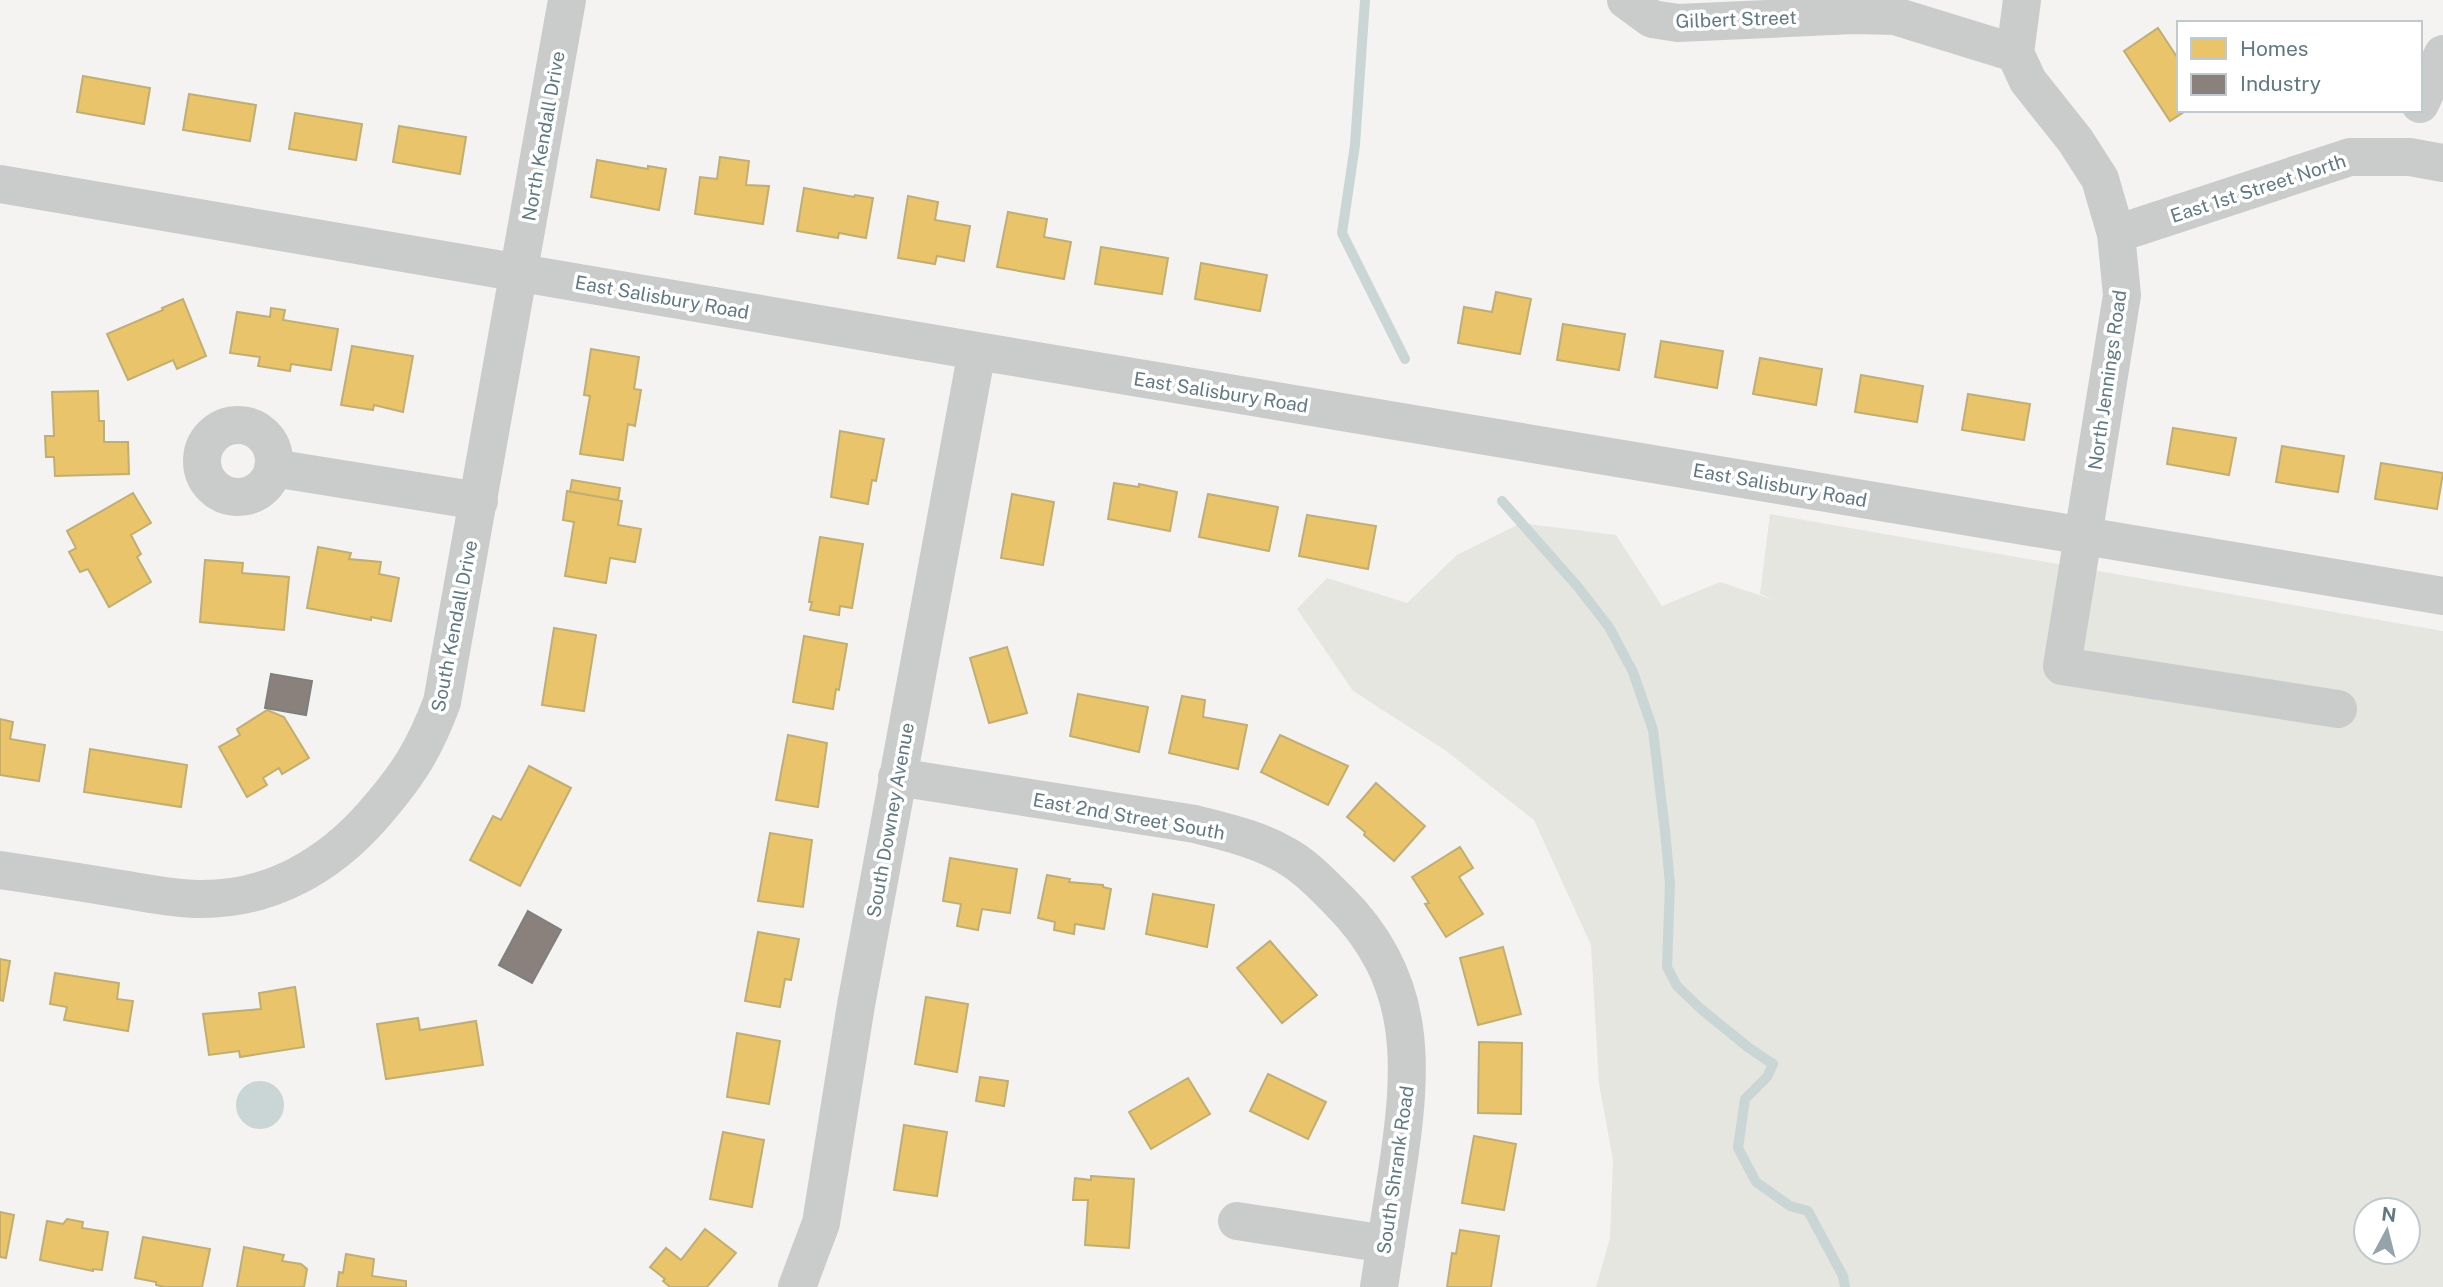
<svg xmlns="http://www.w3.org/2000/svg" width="2443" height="1287" font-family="'Public Sans',sans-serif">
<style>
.green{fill:#e4e6df;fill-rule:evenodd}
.water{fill:#cad5d6}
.homes{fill:#e9c46a;stroke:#c0ae72;stroke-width:2}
.industry{fill:#8a817c;stroke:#7e7f7e;stroke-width:2}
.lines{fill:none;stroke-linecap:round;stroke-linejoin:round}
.stream{stroke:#cad5d6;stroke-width:10}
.minor{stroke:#cacccc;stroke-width:38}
.labels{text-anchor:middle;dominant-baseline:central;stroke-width:7;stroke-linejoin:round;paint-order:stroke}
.street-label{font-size:19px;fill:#617983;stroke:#fff}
</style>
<rect width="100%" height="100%" fill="#f4f3f1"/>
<path class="green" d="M1770,514L2443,631V1287H1596L1610,1238L1613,1160L1599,1084L1591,945L1534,820L1445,750L1353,691L1297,609L1327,578L1407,603L1457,555L1521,523L1616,535L1662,606L1720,582L1774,600L1760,594ZM2366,1210H2408V1252H2366Z"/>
<path class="water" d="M236 1105a24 24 0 1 1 48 0a24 24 0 1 1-48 0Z"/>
<path class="homes" d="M2158,28L2177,57L2179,56V110H2187L2170,121L2124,51Z
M83,76L150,88L144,124L77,112Z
M189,94L256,105L250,141L183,130Z
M295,113L362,124L356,160L289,149Z
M399,126L466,137L460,174L393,162Z
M720,157L749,161L746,185L769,186L763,224L695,214L700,177L717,179Z
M597,160L648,169V166L666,169L659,210L591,197Z
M804,188L854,197L855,195L873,198L866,238L839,233L838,238L797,231Z
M908,196L938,202L935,220L970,226L964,261L937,256L935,264L898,258Z
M1008,212L1047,219L1044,237L1071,242L1064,279L997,267Z
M1101,247L1168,258L1162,294L1095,284Z
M1201,263L1267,275L1260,311L1195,299Z
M1496,292L1531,299L1520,354L1458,343L1464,307L1492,312Z
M183,299L206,356L177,369L173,360L128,380L107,334L163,310L162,308Z
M271,308L285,310L283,320L338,329L331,370L291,364L290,371L258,366L260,357L230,353L237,312L270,317Z
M1563,324L1625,334L1619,370L1557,360Z
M1661,341L1723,351L1717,388L1655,377Z
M352,346L413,356L403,412L374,405L373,410L341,405Z
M591,349L639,357L634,389L641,390L635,426L628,424L623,460L580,454L590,396L584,395Z
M1760,358L1822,369L1816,405L1753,394Z
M1861,375L1923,386L1917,422L1855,412Z
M98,391L99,421H104V442H128L129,474L55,476L54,457H46L45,436H54L52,392Z
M1968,394L2030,404L2024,440L1962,430Z
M2173,428L2236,438L2229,475L2167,464Z
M840,431L884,439L876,481L872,480L868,504L831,497Z
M2282,446L2344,456L2338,492L2276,482Z
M2381,463L2443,473L2437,509L2375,499Z
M572,480L620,488L618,500L570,492Z
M1114,483L1139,487V484L1177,492L1170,531L1108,519Z
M567,491L622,501L618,525L641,529L635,562L610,558L606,583L565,576L574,522L563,520Z
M133,493L151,523L131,535L141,554L137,557L151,582L109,607L88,569L80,572L69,552L76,548L67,531Z
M1012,494L1054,502L1043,565L1001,558Z
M1208,494L1278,507L1269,551L1199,537Z
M1307,515L1376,526L1368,569L1299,556Z
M820,537L863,544L852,608L840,606L839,615L810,610L812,602H809Z
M318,547L351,553L349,559L381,562L379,574L399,578L391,621L371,617V620L307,608Z
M205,560L243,563L242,573L289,577L284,630L200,622Z
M554,628L596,635L584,711L542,705Z
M804,636L847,644L839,690L836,689L833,709L793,702Z
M1007,647L1027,713L989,723L970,658Z
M1078,694L1148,707L1139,752L1070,736Z
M1182,696L1205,700L1203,717L1247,725L1238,769L1169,753Z
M267,710L284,717L309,758L282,774L279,768L263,778L267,785L247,797L219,747L240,735L237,729Z
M0,719L13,722L10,739L45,745L39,781L0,775Z
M788,735L827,743L818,807L776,800Z
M1280,735L1348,766L1328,805L1261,772Z
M90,749L187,765L181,807L84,792Z
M529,766L571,788L520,886L470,860L493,816L501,820Z
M1376,783L1425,826L1394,861L1364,835L1365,832L1347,817Z
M770,833L812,840L803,907L758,901Z
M1460,847L1473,868L1459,877L1483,914L1446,937L1425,904L1429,903L1412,877Z
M950,858L1017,869L1010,913L982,909L978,930L957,926L961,904L943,901Z
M1047,875L1070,879L1069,882L1103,885V887L1111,889L1104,929L1075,924L1074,934L1054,930L1055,922L1038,918Z
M1153,894L1214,905L1207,947L1146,934Z
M758,932L799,939L791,980L785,979L780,1007L745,1001Z
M1270,941L1317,995L1282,1023L1237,968Z
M1503,947L1521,1014L1478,1025L1460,958Z
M0,959L10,961L3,1001L0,1000Z
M55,973L119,983L117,999L133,1001L128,1031L64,1020L67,1007L50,1004Z
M295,987L304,1047L240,1057L239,1051L209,1055L203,1014L261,1009L259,993Z
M926,997L968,1004L957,1072L915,1064Z
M418,1018L420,1030L476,1021L483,1065L386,1079L377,1024Z
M737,1033L780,1041L769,1104L727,1097Z
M1479,1042L1522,1043L1521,1114L1478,1113Z
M1268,1074L1326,1102L1308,1139L1250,1111Z
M980,1077L1008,1081L1004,1106L976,1101Z
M1188,1078L1210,1114L1151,1149L1129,1112Z
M904,1125L947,1132L937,1196L894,1190Z
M723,1132L764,1140L752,1207L710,1199Z
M1474,1136L1516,1144L1504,1210L1462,1203Z
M1091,1176L1134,1179L1129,1248L1085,1245L1088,1200H1073L1075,1178L1091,1180Z
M0,1212L14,1215L6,1258L0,1257Z
M67,1219L83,1222L82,1228L108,1232L102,1270L93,1269V1271L40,1260L47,1221L63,1224Z
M705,1229L736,1253L707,1287H670L663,1281L665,1279L650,1267L666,1248L681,1260Z
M1460,1230L1499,1236L1491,1287H1447L1452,1253L1456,1254Z
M143,1237L210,1249L202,1287H164L156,1285V1282L135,1278Z
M244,1247L284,1255L282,1261L301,1264L307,1269L304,1287H237Z
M346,1254L374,1259L372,1276L406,1281V1287H337L339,1272L343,1273Z"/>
<path class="industry" d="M271,674L312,681L306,715L265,708Z
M528,911L561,930L532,983L499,965Z"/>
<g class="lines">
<path class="stream" d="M1365,0L1355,145L1342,233L1405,359
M1502,501L1578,587L1609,627L1633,672L1653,730L1665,831L1670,884L1667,967L1677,986L1701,1009L1749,1048L1773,1064L1767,1077L1745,1099L1738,1148L1756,1182L1790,1206L1808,1211L1843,1276L1845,1287"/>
<path class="minor" d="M1626,0L1652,19L1678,23L1854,15L1895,16L2015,53
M2022,0L2015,53L2028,81L2075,140L2100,179L2116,234L2122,295L2062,666L2338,709
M2420,104L2443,54
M0,184L977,351L2443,596
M2116,234L2350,157H2410L2443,163
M202 461a36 36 0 1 1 72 0a36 36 0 1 1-72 0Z
M273,468L479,501
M897,777L1195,824C1225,832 1258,839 1285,855C1305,866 1322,884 1338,900C1419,980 1413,1067 1397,1172C1391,1210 1385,1249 1379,1287
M0,870C40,876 80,882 121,889C147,893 173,899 199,899C270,900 329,866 374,814C408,775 424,750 442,702L567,0
M1237,1221L1386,1244
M797,1287L821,1223L856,1005L977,351"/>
</g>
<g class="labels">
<g class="street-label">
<text transform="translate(1736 19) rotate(-2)">Gilbert Street</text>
<text transform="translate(543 136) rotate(-80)">North Kendall Drive</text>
<text transform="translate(2258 188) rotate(-18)">East 1st Street North</text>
<text transform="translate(662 297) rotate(10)">East Salisbury Road</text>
<text transform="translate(2107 380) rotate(-82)">North Jennings Road</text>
<text transform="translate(1221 392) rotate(9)">East Salisbury Road</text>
<text transform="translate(1780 485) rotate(10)">East Salisbury Road</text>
<text transform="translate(454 626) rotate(-79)">South Kendall Drive</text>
<text transform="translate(1129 816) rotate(10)">East 2nd Street South</text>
<text transform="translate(890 820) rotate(-80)">South Downey Avenue</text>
<text transform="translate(1395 1170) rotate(-82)">South Shrank Road</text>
</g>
</g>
<rect x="2177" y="21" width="245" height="91" fill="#ffffff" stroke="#c0c9cd" stroke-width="2"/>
<rect x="2191" y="38" width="35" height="21" fill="#e9c46a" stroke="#c0c9cd" stroke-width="2"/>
<text x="2240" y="56" font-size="21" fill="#617983">Homes</text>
<rect x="2191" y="74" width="35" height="21" fill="#8a817c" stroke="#c0c9cd" stroke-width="2"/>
<text x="2240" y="91" font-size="21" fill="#617983">Industry</text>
<g transform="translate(2387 1231) rotate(7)"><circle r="33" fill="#ffffff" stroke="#c0c9cd" stroke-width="2"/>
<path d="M0-5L12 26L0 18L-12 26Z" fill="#94a4aa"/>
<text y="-10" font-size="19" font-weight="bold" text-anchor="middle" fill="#617983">N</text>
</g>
</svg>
